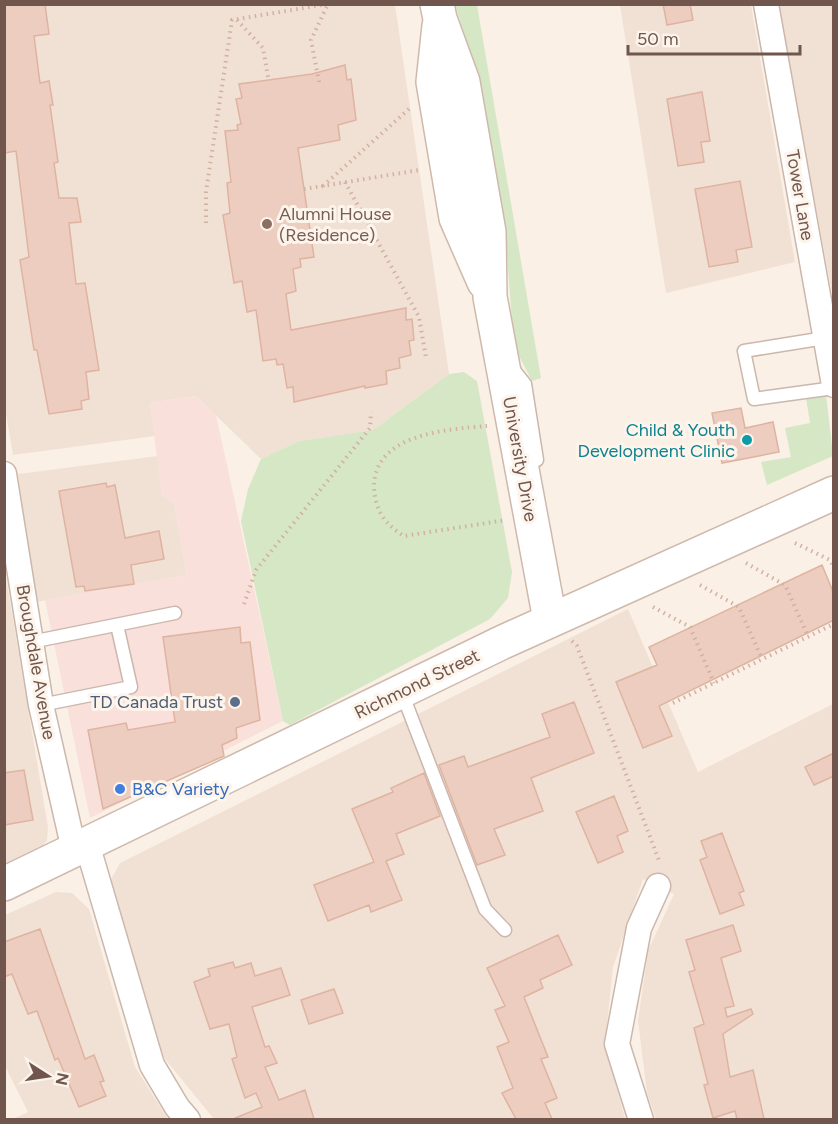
<svg xmlns="http://www.w3.org/2000/svg" width="838" height="1124" font-family="Figtree,sans-serif">
<style>
.residential{fill:#f1e1d4}
.commercial{fill:#fae0da}
.green{fill:#d6e7c5}
.building{fill:#edcdbf;stroke:#dfb3a1;stroke-width:1.5}
.lines{fill:none;stroke-linecap:round;stroke-linejoin:round}
.lane-casing{stroke:#cbb7ac;stroke-width:15}
.street-casing{stroke:#cbb7ac;stroke-width:27}
.secondary-casing{stroke:#cfb9ad;stroke-width:36}
.path{stroke:#d2b0a2;stroke-width:4;stroke-dasharray:1.5 4.5;stroke-linecap:butt}
.lane{stroke:#fff;stroke-width:12}
.street{stroke:#fff;stroke-width:24}
.secondary{stroke:#fff;stroke-width:33}
.education-dot{fill:#8d6e63;stroke:#fdf4eb;stroke-width:2}
.culture-dot{fill:#0f9aa8;stroke:#fdf4eb;stroke-width:2}
.service-dot{fill:#5c6f8a;stroke:#fdf4eb;stroke-width:2}
.shop-dot{fill:#3f7fe0;stroke:#fdf4eb;stroke-width:2}
.labels{text-anchor:middle;dominant-baseline:central;stroke-width:6;stroke-linejoin:round;paint-order:stroke}
.street-label{font-size:18px;fill:#71564d;stroke:#fdf4eb}
.education-label{font-size:18px;fill:#785e54;stroke:#fdf4eb;text-anchor:start}
.culture-label{font-size:18px;fill:#0d838f;stroke:#fdf4eb;text-anchor:end}
.service-label{font-size:18px;fill:#4e5e75;stroke:#fdf4eb;text-anchor:end}
.shop-label{font-size:18px;fill:#366cbe;stroke:#fdf4eb;text-anchor:start}
</style>
<rect width="100%" height="100%" fill="#faf0e5"/>
<path class="residential" d="M4,5H395L449,374L373,430L299,441L261,459L196,396L150,403L155,436L13,455L4,403Z
M620,5H751L795,262L666,293Z
M778,5H833V298Z
M158,456L162,495L174,503L187,575L36,602L18,474Z
M4,566L48,827L47,840L41,848L5,865Z
M628,609L698,772L833,704V1119H656L647,1093L638,1021L648,951L674,894L643,879L613,967L605,1043L625,1119H214L165,1059L151,1031L109,883L120,863Z
M56,892L72,893L89,909L135,1067L168,1119H13L28,1112L5,1066V915Z"/>
<path class="commercial" d="M196,396L216,415L283,721L90,818L45,600L187,575L174,503L162,496L150,403Z"/>
<path class="green" d="M455,5H477L541,378L532,381L516,350L513,336L507,254L477,75Z
M464,372L477,381L512,572L508,598L490,619L290,725L283,721L241,521L248,489L261,459L299,441L373,430L449,374Z
M826,395L833,456L767,485L761,462L791,457L785,428L810,423L806,398Z"/>
<path class="building" d="M4,4H45L49,34L34,36L40,83L49,81L53,105H50L58,162L54,163L59,198H77L81,222L69,223L76,284L85,283L99,370L86,372L89,399L81,401L82,409L49,414L37,350H34L20,260L29,257L16,151L4,153Z
M663,4H690L693,20L667,25Z
M345,65L347,80L351,79L356,120L338,125L340,140L298,148L314,257L300,259L301,267L293,269L296,291L286,294L291,330L406,308V320L412,319L414,340L409,341L411,355L399,358L400,368L386,371L387,384L365,388V386L294,402L293,387L287,388L283,364L277,365L276,359L263,361L256,310L247,312L242,281L234,283L223,215L230,213L227,183L231,182L225,131L238,130L237,125L241,124L236,99L242,98L239,84L312,74Z
M702,92L710,141L701,142L704,162L678,166L667,99Z
M740,181L752,247L736,250L738,262L709,267L695,189Z
M741,408L745,428L773,422L779,452L722,463L712,413Z
M106,483L107,487L115,485L125,538L159,531L164,559L131,565L134,584L85,591L84,586L76,587L59,491Z
M822,565L834,594V620L659,706L672,736L643,748L616,682L657,665L649,647Z
M240,627L241,643L250,642L260,720L236,728L237,738L222,745L224,756L103,809L88,730L126,723L128,730L175,722L163,637Z
M574,702L594,753L531,778L543,811L494,829L505,855L477,865L439,765L464,756L468,767L550,737L542,714Z
M834,753V776L814,785L805,767Z
M24,770L33,820L4,825V773Z
M424,773L440,816L396,834L404,854L386,861L402,900L371,912L369,905L328,921L314,885L374,862L352,809L393,792L391,788Z
M614,796L628,831L617,836L623,852L598,863L576,812Z
M722,833L744,891L739,893L744,905L720,914L700,860L707,857L701,841Z
M733,925L741,951L721,958L734,1006L725,1008L727,1017L751,1009L753,1014L723,1034L730,1077L753,1070L764,1119H737L735,1111L713,1118L704,1085L708,1084L694,1028L704,1024L689,972L695,970L686,940Z
M40,929L85,1059L94,1055L104,1081L100,1082L106,1096L79,1107L58,1058L55,1060L37,1011L28,1014L12,974L4,977V942Z
M558,935L572,965L540,980L543,988L524,997L548,1057L541,1059L557,1098L545,1103L552,1119H516L502,1093L513,1088L497,1047L509,1042L495,1010L505,1006L487,968Z
M233,962L235,968L251,963L255,976L281,968L290,995L252,1007L265,1047L269,1046L277,1063L265,1067L279,1100L305,1090L314,1119H233L262,1107L256,1093L245,1098L232,1059L237,1057L229,1024L210,1029L194,982L210,976L208,969Z
M334,989L343,1013L309,1024L301,1000Z"/>
<g class="lines">
<defs>
<path id="lane" d="M825,338L744,351L754,399L834,388
M513,369L525,384L537,460
M31,642L175,613
M402,693L485,909L505,930
M41,705L131,687L117,625"/>
<path id="street" d="M766,4L834,385
M4,474L41,705L74,850
M87,844L152,1065L177,1107L188,1120
M641,1120L617,1044L639,928L658,886"/>
<path id="secondary" d="M437,4L440,19L463,82L489,232L490,297L550,620
M439,26L433,82L456,218L484,282
M4,884L503,642L834,493"/>
</defs>
<use href="#lane" class="lane-casing"/>
<use href="#street" class="street-casing"/>
<use href="#secondary" class="secondary-casing"/>
<path class="path" d="M237,20L263,48L268,77
M319,82L311,40L328,4
M409,109L323,186L419,170
M345,182L419,317L426,358
M304,189L323,186
M206,223V192L232,20L328,4
M487,426C447,429 372,434 374,489C376,512 385,524 404,536L506,520
M795,543L830,560L834,567
M746,563L785,585L808,636
M700,585L739,607L762,659
M244,604L256,570L370,428L371,412
M653,607L690,627L714,683
M572,641L577,646L660,863
M673,703L834,624"/>
<use href="#lane" class="lane"/>
<use href="#street" class="street"/>
<use href="#secondary" class="secondary"/>
</g>
<circle class="education-dot" cx="267" cy="224" r="6"/>
<circle class="culture-dot" cx="747" cy="440" r="6"/>
<circle class="service-dot" cx="235" cy="702" r="6"/>
<circle class="shop-dot" cx="120" cy="789" r="6"/>
<g class="labels">
<g class="street-label">
<text transform="translate(800 195) rotate(80)">Tower Lane</text>
<text transform="translate(520 459) rotate(80)">University Drive</text>
<text transform="translate(36 662) rotate(80)">Broughdale Avenue</text>
<text transform="translate(417 684) rotate(-26)">Richmond Street</text>
</g>
<g class="education-label">
<text x="279" y="214">Alumni House<tspan x="279" dy="21">(Residence)</tspan></text>
</g>
<g class="culture-label">
<text x="735" y="430">Child &amp; Youth<tspan x="735" dy="21">Development Clinic</tspan></text>
</g>
<g class="service-label">
<text x="223" y="702">TD Canada Trust</text>
</g>
<g class="shop-label">
<text x="132" y="789">B&amp;C Variety</text>
</g>
</g>
<rect width="838" height="1124" fill="none" stroke="#71564d" stroke-width="12"/>
<g transform="translate(48 1076) rotate(102)" stroke="#fdf4eb" stroke-width="4.5" paint-order="stroke">
<path d="M0-4.5L10 22L0 15L-10 22Z" fill="#71564d"/>
<text y="-9" font-size="16" font-weight="bold" text-anchor="middle" fill="#71564d">N</text>
</g>
<path d="M628 45v9h172v-9" fill="none" stroke="#71564d" stroke-width="3"/>
<text x="637" y="45" font-size="18" fill="#71564d" stroke="#fdf4eb" stroke-width="4.5" paint-order="stroke">50 m</text>
</svg>
